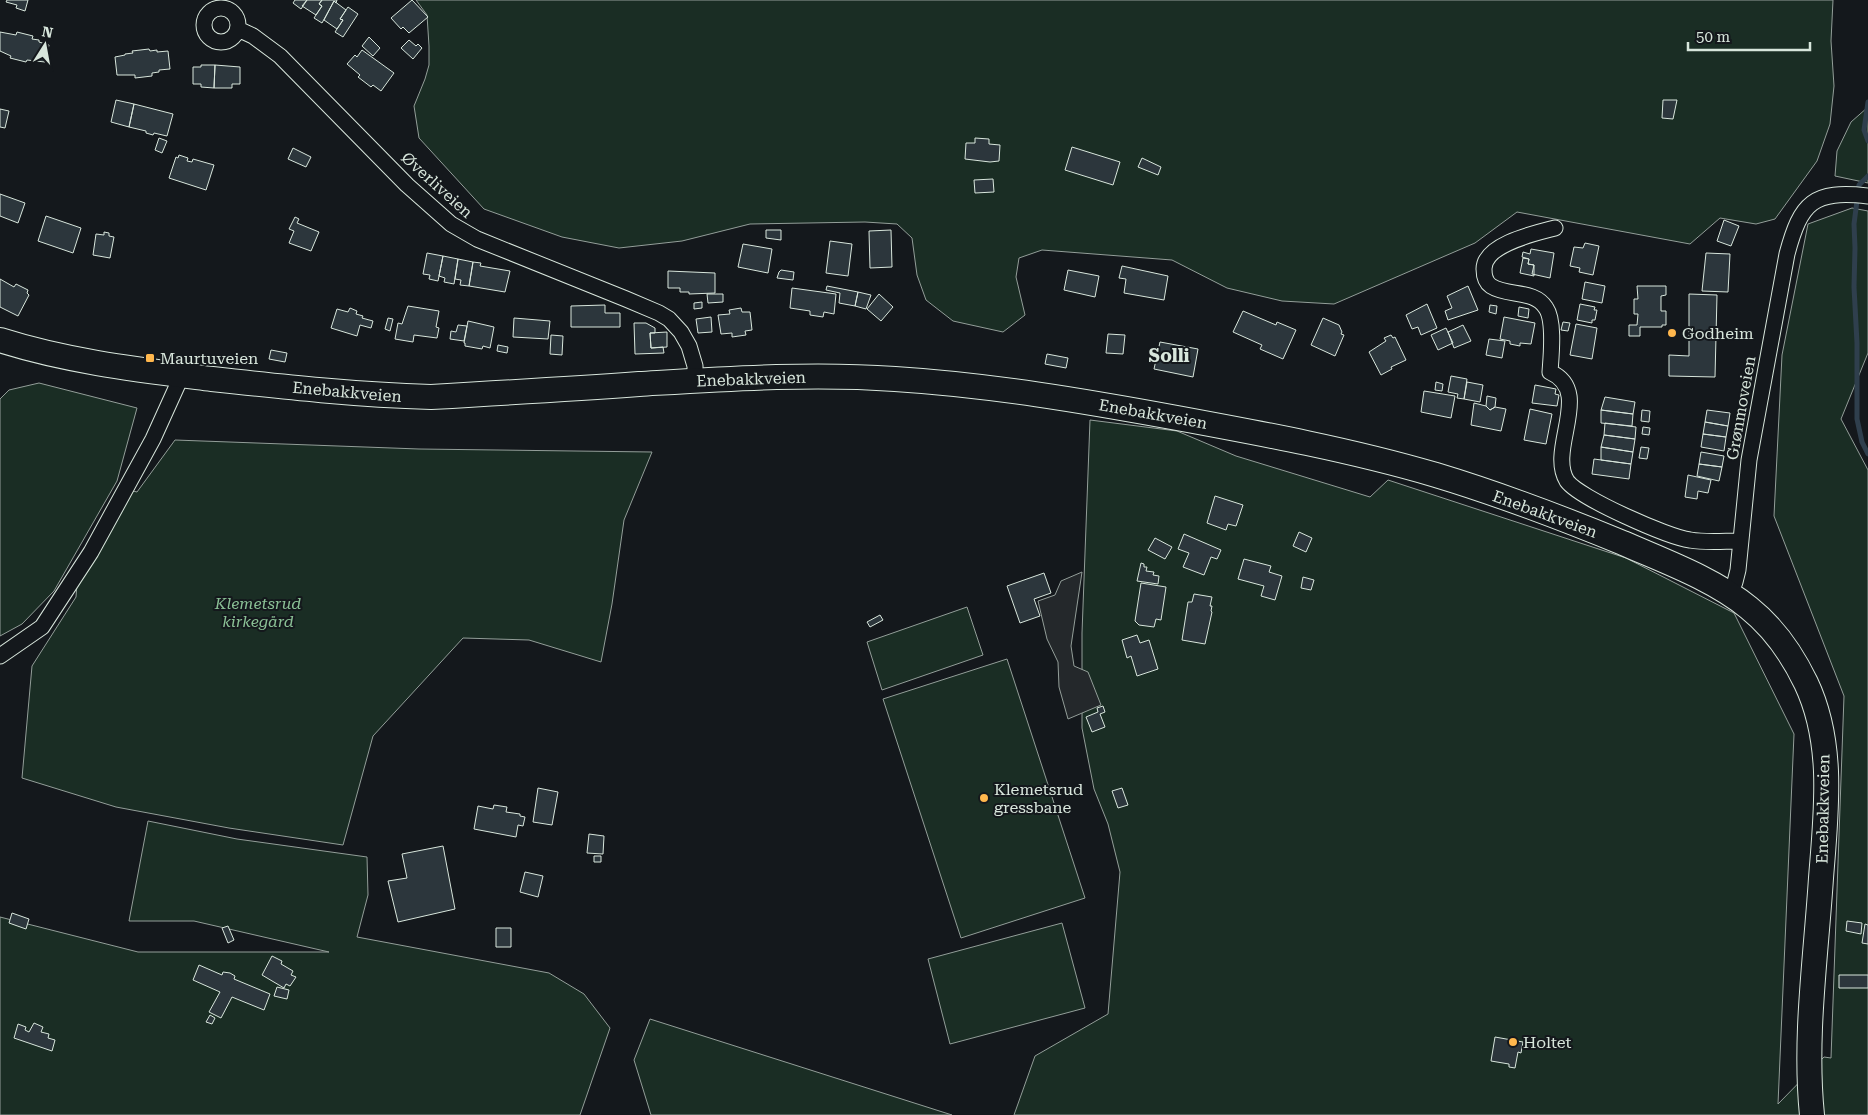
<svg xmlns="http://www.w3.org/2000/svg" width="1868" height="1115" font-family="'Roboto Serif',serif">
<style>
.green{fill:#1a2d24;stroke:#939e99}
.parking{fill:#24282b;stroke:#939e99}
.lines{fill:none;stroke-linecap:round;stroke-linejoin:round}
.stream{stroke:#2f3f4d;stroke-width:5}
.building{fill:#2c363c;stroke:#d8e6dc}
.street-casing{stroke:#d8e6dc;stroke-width:17}
.primary-casing{stroke:#d8e6dc;stroke-width:26}
.street{stroke:#14181c;stroke-width:15}
.primary{stroke:#14181c;stroke-width:24}
.poi-dot{fill:#ffb74d;stroke:#14181c;stroke-width:2}
.labels{text-anchor:middle;dominant-baseline:central;stroke-width:4;stroke-linejoin:round;paint-order:stroke}
.street-label{font-size:16px;fill:#d8e6dc;stroke:#14181c}
.poi-label{font-size:16px;fill:#d8e6dc;stroke:#14181c;text-anchor:start}
.park-label{font-size:16px;font-style:italic;fill:#8ac095;stroke:#14181c}
.neighbourhood-label{font-size:18px;font-weight:bold;fill:#d8e6dc;stroke:#14181c}
</style>
<rect width="100%" height="100%" fill="#14181c"/>
<path class="green" d="M416,0H1833L1831,41L1834,86L1830,124L1817,161L1775,219L1756,224L1720,218L1690,244L1517,212L1475,243L1334,304L1282,301L1227,288L1172,260L1042,250L1019,258L1016,277L1025,315L1003,332L953,321L926,300L917,275L912,238L897,224L865,222L750,224L682,241L619,248L562,237L484,209L419,138L414,106L425,79L429,65V46L427,15Z
M1868,107V183L1835,176L1837,151L1851,122Z
M1852,208L1868,211V353L1841,419L1868,470V1115H1014L1035,1056L1108,1014L1120,872L1108,824L1094,789L1082,728V633L1090,420L1177,431L1236,456L1370,497L1388,480L1626,558L1734,613L1794,734L1778,1104L1824,1057L1831,1058L1844,696L1774,516L1782,355L1808,224Z
M39,383L137,408L117,481L54,591L22,624L0,636V399L9,390Z
M175,440L419,449L652,452L624,520L612,604L601,662L529,640L463,638L373,736L343,845L229,828L116,807L22,778L32,666L76,597L77,583L104,541L133,491L137,492Z
M967,607L983,655L882,690L867,642Z
M1007,659L1085,898L961,938L883,699Z
M148,821L237,839L367,857L368,895L357,937L549,973L584,994L610,1028L580,1115H0V917L138,952H329L194,921H129Z
M1062,923L1085,1008L950,1044L928,959Z
M650,1019L952,1115H651L634,1060Z"/>
<path class="parking" d="M1082,572L1071,646L1074,666L1088,672L1101,705L1068,719L1059,687L1058,662L1047,639L1038,601L1055,595L1061,581Z"/>
<g class="lines">
<path class="stream" d="M1868,102L1864,130L1868,141
M1868,176L1859,185L1854,224L1855,248L1854,287L1857,343V419L1862,442L1868,454"/>
</g>
<path class="building" d="M28,0L25,11L16,8L17,5L6,2L7,0Z
M295,0H307L301,9L293,3Z
M307,0H322L319,4L322,6L316,15L302,6Z
M322,0H337L336,3L334,1L322,23L314,18L322,6L319,4Z
M412,0L428,17L409,33L403,27L401,29L391,18Z
M334,1L346,10L340,19L343,20L337,29L324,20Z
M348,7L358,14L343,37L335,32L343,20L340,19Z
M0,32L16,35L17,32L33,36L32,39L39,40V42L49,45L45,62L27,60L26,62L10,58L11,56L0,51Z
M369,37L380,48L373,56L362,46Z
M409,40L416,46L418,44L422,48L413,59L401,48Z
M149,49L150,51L157,50V52L168,51L170,69L159,70V72L152,73V76L135,78V75H117L115,57L125,55V54L133,53L132,51Z
M362,50L394,73L381,91L373,85L371,87L358,77L360,75L347,64L355,55L357,57Z
M201,65H215L214,88L201,87V84H193V67H201Z
M215,65L240,67V84H232V88H214Z
M116,100L134,104L129,127L111,122Z
M1663,100H1677L1673,119L1662,118Z
M134,104L173,114L167,136L154,133L153,135L146,133V131L129,127Z
M0,109L9,111L5,128L0,127Z
M159,138L167,141L162,153L155,150Z
M975,138L989,139V144L1000,145L999,161L990,162L965,159L966,143H975Z
M1072,147L1120,162L1113,185L1065,170Z
M293,148L311,157L306,167L288,159Z
M179,155L188,158L187,161L192,162L193,159L214,165L206,190L169,178L176,157L178,158Z
M1142,158L1161,167L1158,175L1138,167Z
M993,179L994,192L975,193L974,180Z
M0,194L25,203L18,223L0,216Z
M46,216L81,228L73,253L38,241Z
M295,217L299,219L297,223L319,232L311,251L289,243L294,231L289,229Z
M1724,220L1739,226L1731,246L1717,241Z
M766,230H781V240L766,238Z
M891,230L892,267L870,268L869,231Z
M104,232L109,233V236L114,237L110,258L93,255L96,234L104,235Z
M830,241L852,244L848,276L826,273Z
M1585,243L1599,246L1593,275L1579,272L1580,268L1570,266L1574,247L1583,248Z
M743,244L772,249L768,273L738,267Z
M1531,249L1554,253L1550,278L1532,274L1534,265L1528,264L1529,259L1522,257L1523,252L1530,254Z
M427,253L443,256L438,281L429,279L430,275L423,274Z
M1706,253L1730,254L1728,292L1702,291Z
M443,256L458,259L454,284L444,282L445,278L439,276Z
M1523,258L1529,259L1528,264L1534,265V276L1520,273Z
M458,259L473,262L469,286L460,285L461,280L455,279Z
M473,262L481,263L480,266L510,271L505,292L469,286Z
M1122,266L1168,276L1164,300L1124,293L1126,279L1119,278Z
M781,270L794,272L793,280L777,278L779,272Z
M1068,270L1099,276L1095,297L1064,290Z
M668,271L715,273V293L689,294V292H680V288H668Z
M0,279L14,287L16,284L28,290L27,293L29,295L18,316L0,307Z
M1585,282L1605,286L1602,303L1582,299Z
M827,286L858,292L855,306L839,303L840,293L826,290Z
M1468,286L1478,310L1448,320L1445,311L1452,308L1447,296Z
M1637,286H1666V295L1661,296V311H1666V325H1662V327H1640V336H1629V325H1637L1638,314H1634V299H1638Z
M792,288L836,294L834,314L824,312L823,317L810,315V311L790,308Z
M858,292L871,295L866,309L855,306Z
M707,294H723V302L708,303Z
M879,294L893,307L881,321L867,309Z
M1689,294L1717,295L1715,377L1669,376V355L1689,356Z
M702,302V308L694,309V303Z
M1427,304L1437,328L1421,335L1418,327L1412,329L1406,315Z
M1580,304L1595,307L1594,310H1597L1595,320H1592V323L1577,320Z
M605,305V313H620V327H571V306Z
M1490,305L1497,306L1496,314L1489,312Z
M408,306L439,311L436,327L439,328L437,338L414,335L413,342L395,339L398,323L402,324Z
M1519,307L1529,309L1528,318L1518,316Z
M350,308L357,311L356,314L363,316L362,318L373,321L371,328L360,325L357,336L331,328L337,309L348,312Z
M741,308L742,312H750L752,330L745,331L746,335L732,337V333L721,334L718,315L730,314L729,310Z
M1243,311L1276,325L1277,322L1296,330L1283,359L1260,349L1262,345L1233,332Z
M711,317L712,332L698,333L696,319Z
M1504,317L1535,323L1531,344L1520,343V346L1510,344V341L1500,339Z
M388,318L393,319L390,331L385,329Z
M514,318L550,321L548,339L513,337Z
M1323,318L1339,325L1342,332L1341,334L1344,335L1335,356L1311,345Z
M468,321L494,327L490,348L483,346L482,349L465,346V343H464Z
M1563,322L1570,323L1568,331L1561,330Z
M634,323H646L655,328V333H650L651,348L663,347L664,353L635,354Z
M1576,324L1597,328L1592,359L1570,355Z
M458,325L467,326L464,341L450,339L451,331L456,332Z
M1463,325L1471,341L1454,348L1448,332Z
M1446,328L1453,343L1438,350L1431,335Z
M667,332V347L651,348L650,333Z
M1108,334L1125,335L1123,354L1106,353Z
M551,335L563,336L562,355L550,354Z
M1391,335L1393,338L1395,337L1406,360L1391,367L1392,369L1381,375L1369,352L1386,341L1384,338Z
M1489,339L1505,341L1502,358L1486,355Z
M1160,342L1198,349L1193,377L1154,369Z
M498,345L508,347L507,353L497,351Z
M271,350L287,353L285,362L269,359Z
M1047,354L1068,358L1066,368L1045,364Z
M1451,376L1467,379L1464,399L1457,398L1458,394L1448,392Z
M1436,382L1443,384L1442,391L1435,390Z
M1467,382L1483,385L1480,402L1464,399Z
M1535,385L1556,389L1555,394L1559,395L1557,406L1532,403Z
M1424,391L1455,396L1451,418L1421,412Z
M1487,396L1496,398L1495,407L1490,410L1486,406Z
M1605,397L1635,402L1633,414L1601,410Z
M1474,403L1486,406L1490,410L1495,407L1506,409L1501,431L1471,425Z
M1530,409L1552,414L1546,444L1524,440Z
M1601,410L1633,414L1632,426L1601,423Z
M1642,410L1650,411L1649,422L1641,421Z
M1707,410L1730,413L1728,426L1705,422Z
M1705,422L1728,426L1726,437L1703,434Z
M1605,423L1636,427L1635,439L1604,435Z
M1643,427L1650,428L1649,435L1642,434Z
M1703,434L1726,437L1724,451L1701,447Z
M1604,435L1635,439L1633,452L1601,447Z
M1601,447L1633,452L1631,464L1601,460Z
M1641,447L1649,448L1647,459L1639,458Z
M1701,452L1724,456L1722,467L1699,464Z
M1594,459L1631,464L1629,479L1592,474Z
M1699,464L1722,467L1719,481L1697,476Z
M1688,475L1711,480L1708,493L1698,491L1697,499L1685,497Z
M1215,496L1243,505L1236,526L1228,524L1226,530L1207,523Z
M1299,532L1312,538L1306,552L1293,546Z
M1184,534L1221,550L1217,559L1211,557L1204,575L1183,567L1189,553L1178,549Z
M1155,538L1172,547L1165,559L1148,550Z
M1244,559L1271,566L1269,572L1282,576L1275,600L1261,596L1264,586L1238,579Z
M1141,563L1144,564V567H1147L1146,571L1154,572L1153,575L1159,576L1158,584L1137,581Z
M1044,573L1051,593L1034,599L1040,616L1020,623L1007,586Z
M1303,577L1314,580L1311,590L1301,588Z
M1141,583L1166,587L1161,620L1156,619L1154,627L1139,625L1135,621Z
M1194,594L1212,597L1210,606H1212L1211,611L1212,612L1205,644L1182,640L1188,602H1192Z
M880,615L883,620L870,627L867,622Z
M1137,635L1140,643L1149,640L1158,669L1137,676L1131,656L1127,658L1122,640Z
M1103,706L1105,712L1100,714L1105,727L1092,732L1086,717L1098,712L1097,708Z
M538,788L558,792L552,825L533,822Z
M1122,788L1128,805L1118,808L1112,791Z
M494,805L507,807L506,812L520,814V816L525,817L523,826L518,825L516,837L474,829L478,806L493,809Z
M589,834L604,836L603,854L587,853Z
M443,846L455,909L398,922L388,881L407,878L402,854Z
M594,856H601V862H594Z
M525,872L543,876L538,897L520,892Z
M12,913L29,919L26,929L9,923Z
M1847,921L1862,923L1861,934L1846,931Z
M1865,924L1868,925V944L1862,943Z
M228,926L234,940L228,943L222,928Z
M496,928H511V947H496Z
M272,956L282,961L281,964L293,971L291,975L296,977L290,986L286,984L284,988L262,975Z
M199,965L222,975L223,972L230,973L235,976L234,979L270,994L264,1010L232,997L221,1018L209,1012L220,992L193,980Z
M1839,975H1868V988H1839Z
M277,987L289,990L287,999L274,996Z
M210,1015L215,1018L212,1024L206,1022Z
M34,1023L43,1027L41,1032L49,1034L48,1038L55,1040L52,1051L14,1038L18,1024L26,1027L25,1030L29,1032Z
M1495,1037L1523,1042L1521,1053L1518,1052L1515,1068L1509,1067V1064L1491,1061Z"/>
<g class="lines">
<defs>
<path id="street" d="M204 25a17 17 0 1 1 34 0a17 17 0 1 1-34 0Z
M238,29L253,36L280,56L407,185L451,224L477,239L626,299L659,313L669,319L681,332L689,346L695,366V381
M1555,228C1536,233 1484,244 1484,269C1484,276 1485,282 1491,286C1508,297 1534,289 1546,308C1555,321 1551,357 1550,372C1594,391 1547,449 1567,481C1579,498 1668,537 1690,540C1707,543 1724,541 1740,541
M1730,594L1735,582L1738,570L1749,460L1787,254C1801,202 1813,190 1868,196
M0,656L42,627L91,552L153,439L182,375"/>
<path id="primary" d="M0,340C69,362 141,370 212,379C285,387 358,395 431,397C501,393 570,389 639,384C724,379 810,373 895,379C990,385 1084,401 1177,418C1264,434 1351,450 1436,475C1499,494 1562,518 1623,543C1664,561 1714,579 1749,608C1774,628 1792,654 1806,683C1835,744 1826,813 1821,878C1816,956 1804,1038 1812,1115"/>
</defs>
<use href="#street" class="street-casing"/>
<use href="#primary" class="primary-casing"/>
<use href="#street" class="street"/>
<use href="#primary" class="primary"/>
</g>
<g class="poi-dot">
<circle cx="1672" cy="333" r="5"/>
<rect x="145" y="353" width="10" height="10" rx="2.5"/>
<circle cx="984" cy="798" r="5"/>
<circle cx="1513" cy="1042" r="5"/>
</g>
<g class="labels">
<g class="street-label">
<text transform="translate(437 185) rotate(42)">Øverliveien</text>
<text transform="translate(751 379) rotate(-2)">Enebakkveien</text>
<text transform="translate(347 392) rotate(5)">Enebakkveien</text>
<text transform="translate(1741 408) rotate(-80)">Grønmoveien</text>
<text transform="translate(1153 414) rotate(10)">Enebakkveien</text>
<text transform="translate(1545 514) rotate(20)">Enebakkveien</text>
<text transform="translate(1823 809) rotate(-89)">Enebakkveien</text>
</g>
<g class="poi-label">
<text x="1682" y="333">Godheim</text>
<text x="160" y="358">Maurtuveien</text>
<text x="994" y="789">Klemetsrud<tspan x="994" dy="18">gressbane</tspan></text>
<text x="1523" y="1042">Holtet</text>
</g>
<g class="park-label">
<text x="258" y="603">Klemetsrud<tspan x="258" dy="18">kirkegård</tspan></text>
</g>
<g class="neighbourhood-label">
<text x="1169" y="355">Solli</text>
</g>
</g>
<g transform="translate(45 45) rotate(11)" stroke="#14181c" stroke-width="4" paint-order="stroke">
<path d="M0-4L9 19L0 12L-9 19Z" fill="#d8e6dc"/>
<text y="-8" font-size="14" font-weight="bold" text-anchor="middle" fill="#d8e6dc">N</text>
</g>
<path d="M1688 42v8h122v-8" fill="none" stroke="#d8e6dc" stroke-width="2.5"/>
<text x="1696" y="42" font-size="15" fill="#d8e6dc" stroke="#14181c" stroke-width="4" paint-order="stroke">50 m</text>
</svg>
